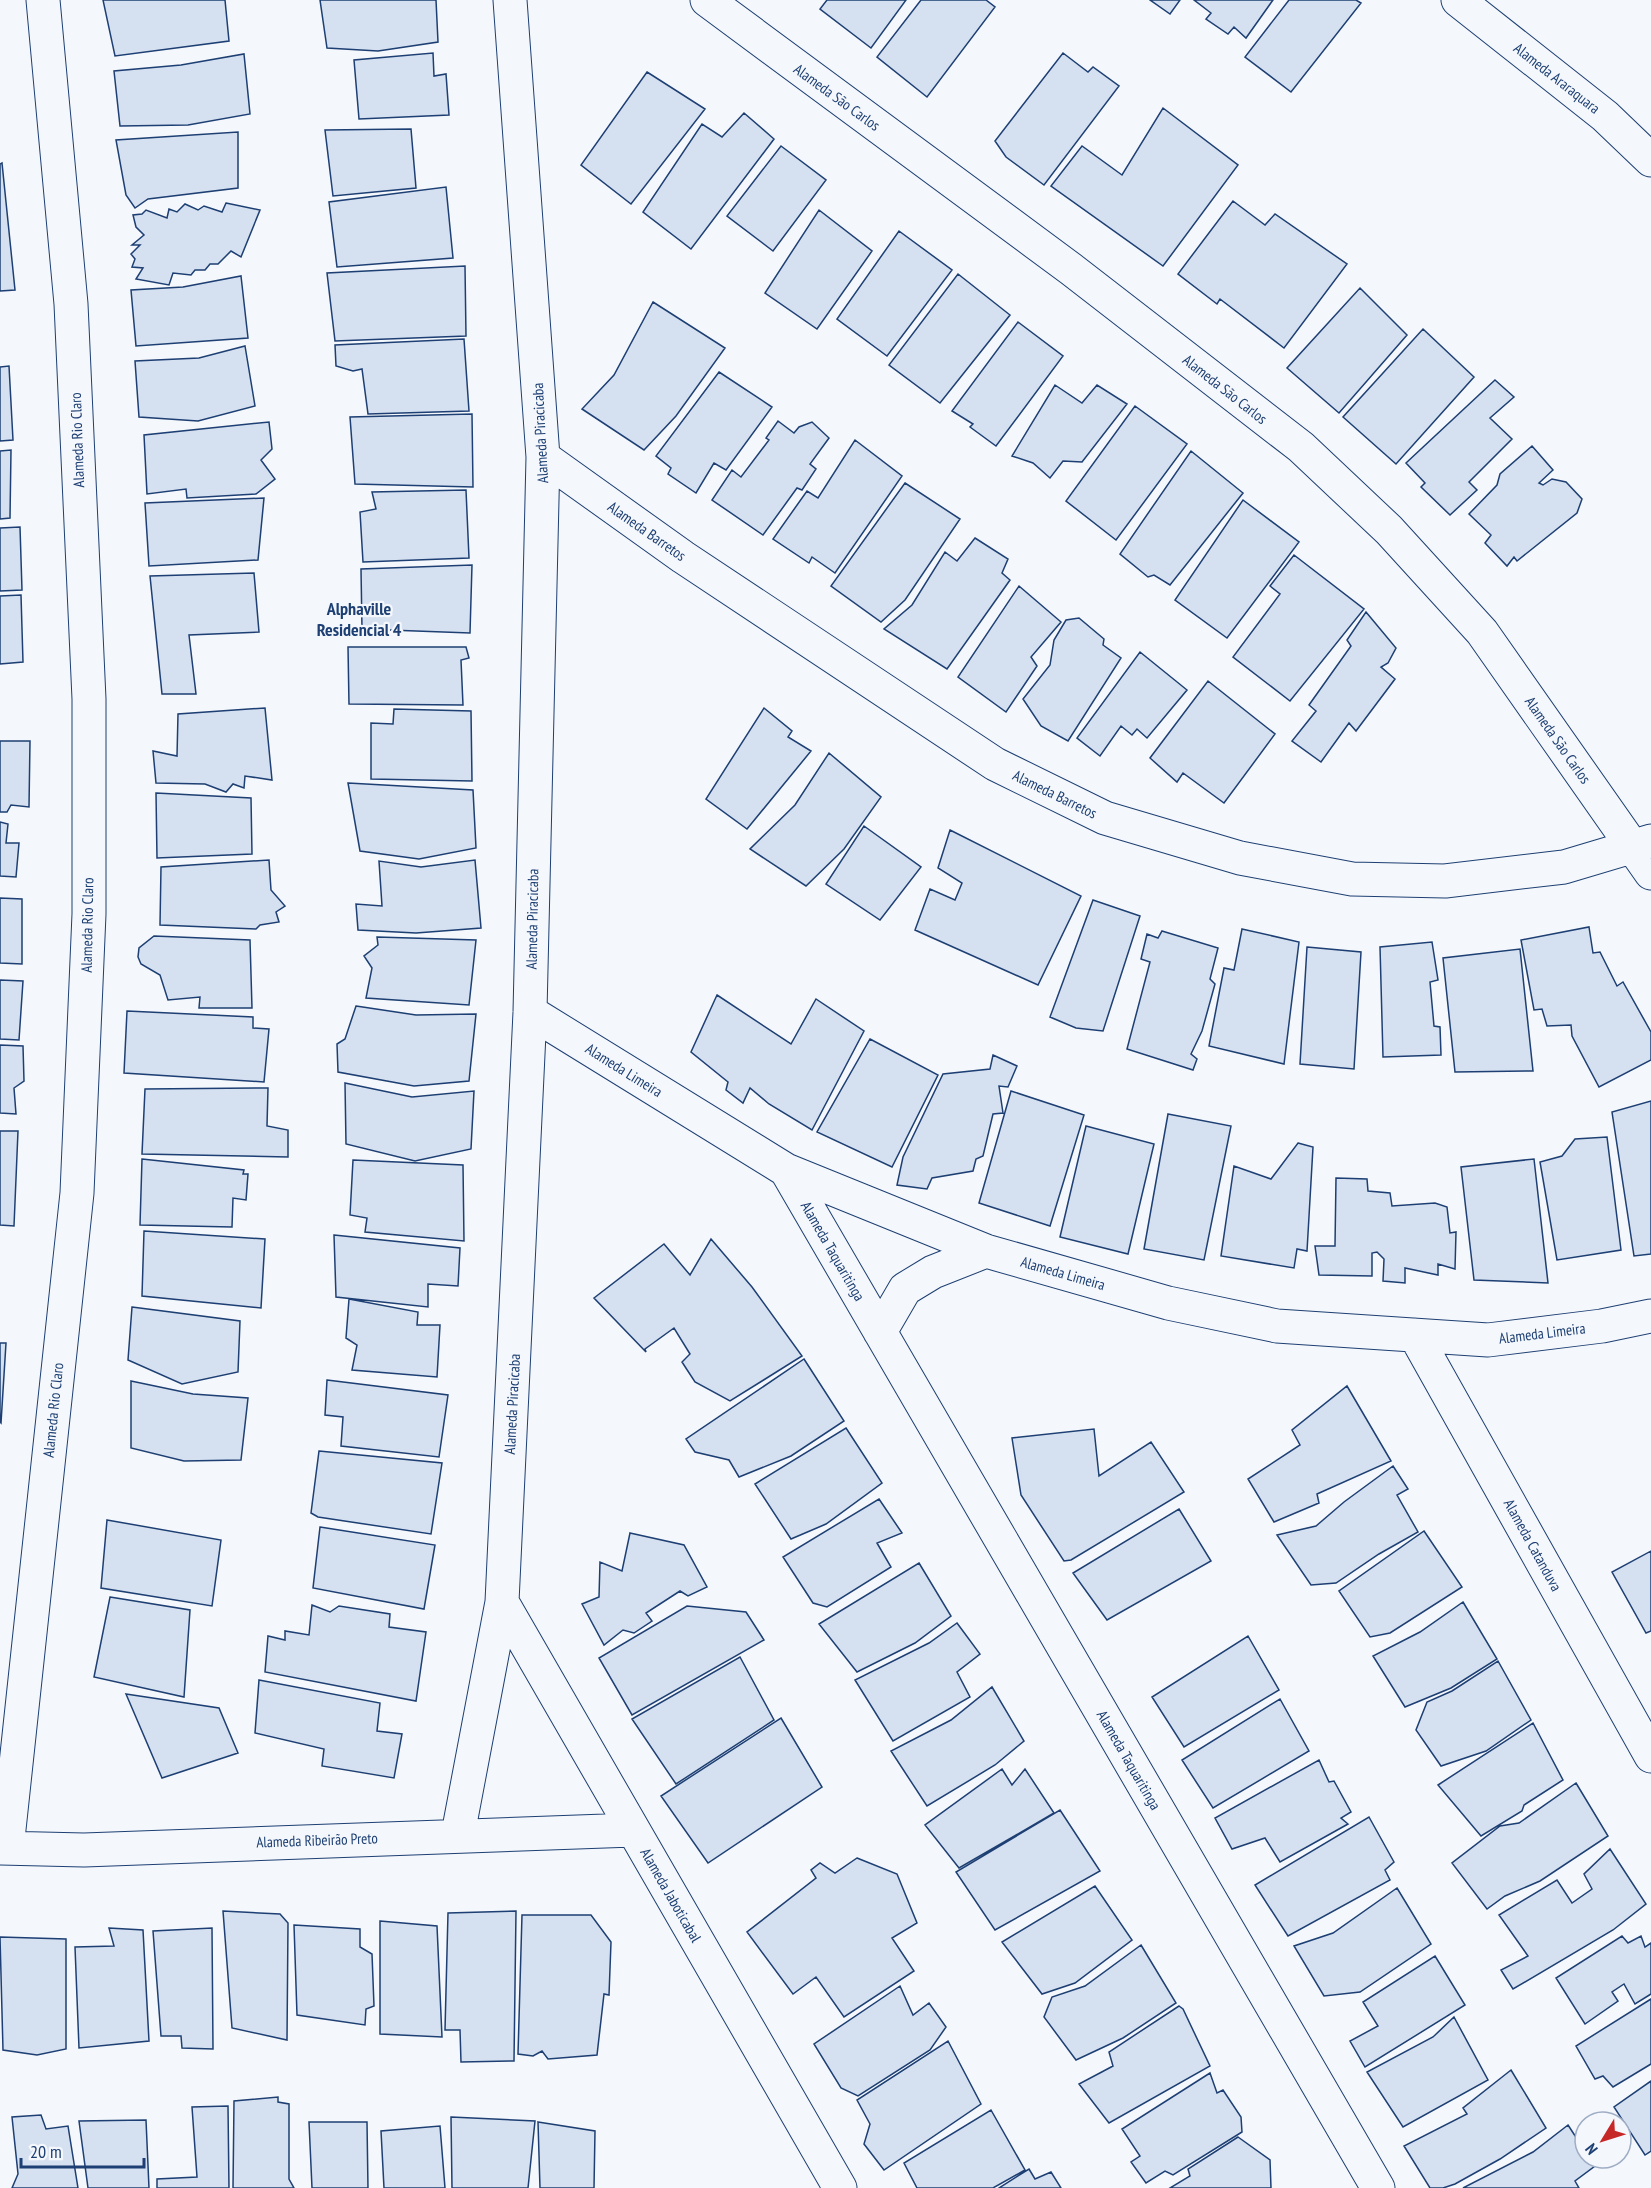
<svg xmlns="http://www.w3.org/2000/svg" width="1651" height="2188" font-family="'PT Sans Narrow',sans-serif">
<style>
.building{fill:#d5e0f0;stroke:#1d3f73;stroke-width:1.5}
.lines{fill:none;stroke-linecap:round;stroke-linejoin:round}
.minor-casing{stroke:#1d3f73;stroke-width:35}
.minor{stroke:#f4f7fb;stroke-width:33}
.labels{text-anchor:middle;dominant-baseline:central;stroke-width:4.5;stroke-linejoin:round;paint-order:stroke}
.street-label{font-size:15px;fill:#1d3f73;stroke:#f4f7fb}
.quarter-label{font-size:18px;font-weight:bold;fill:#1d3f73;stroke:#f4f7fb}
</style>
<rect width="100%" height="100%" fill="#f4f7fb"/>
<path class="building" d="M103,0H225L229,41L115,56Z
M320,0H436L438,42L378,51L327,48Z
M827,0H906L871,48L820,9Z
M921,0H986L995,7L927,97L877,57Z
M1150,0H1180L1170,14Z
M1194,0H1273L1246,38L1234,27L1228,34L1206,19L1211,13Z
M1289,0H1356L1361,3L1291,92L1245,57Z
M433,53L434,76L446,74L449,115L359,119L354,60Z
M1063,53L1088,72L1093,67L1119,86L1044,185L1006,157L995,141Z
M244,54L250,114L188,125L120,126L114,71L181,65Z
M647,72L705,109L631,204L581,165Z
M1163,108L1238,165L1163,266L1051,186L1082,146L1122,175Z
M744,113L774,139L691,249L643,212L702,124L722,137Z
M411,129L416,188L333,196L325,130Z
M238,132V188L148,199L135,208L126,195L116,140Z
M781,146L826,180L773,251L727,216Z
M2,163L15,290L0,291V164Z
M446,187L453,258L337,267L329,202Z
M1233,201L1265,225L1275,214L1347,264L1284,348L1220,299L1217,304L1178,274Z
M226,203L260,210L241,257L231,251L218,264H210L205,270H195L191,275L173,273L169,285L136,279L143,268L132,267L135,259L131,254L140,245H132L144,235L136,227L133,215L142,214L146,210L167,218L169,209L177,212L185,204L198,210L204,206L222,212Z
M819,210L872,251L817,329L765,293Z
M899,231L952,270L887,356L837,319Z
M465,266L466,336L335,341L327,273Z
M958,274L1010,315L940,403L889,365Z
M241,276L248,338L136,346L131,290L183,287Z
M1360,288L1407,335L1339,413L1287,368Z
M653,302L725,348L676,416L644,450L582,409L614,375Z
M1018,322L1063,356L996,446L970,427L973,424L952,411Z
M1423,329L1474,377L1396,464L1343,417Z
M464,339L469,411L368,414L362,369L353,371L336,366L335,345Z
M245,346L255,406L198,421L139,417L135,361L199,358Z
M9,366L13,440L0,441V367Z
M719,372L772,407L726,470L714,463L696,493L668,474L671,468L656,456Z
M1495,380L1514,397L1490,418L1512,439L1469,482L1477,490L1450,515L1421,487L1425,483L1406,463Z
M1055,385L1082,403L1097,385L1127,404L1082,462L1063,461L1050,478L1033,463L1012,456Z
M1135,406L1187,444L1116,540L1066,501Z
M472,414L473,487L355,484L350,417Z
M778,421L794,433L799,427L812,422L829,438L810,464L816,469L802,490L797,488L763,535L712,500L732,470L741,477L769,440L766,438Z
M269,422L272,449L261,460L275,479L256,494L187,498L186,489L147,494L144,435Z
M855,440L902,476L835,573L812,557L809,563L773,539L807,491L818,498Z
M1532,446L1553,470L1539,483L1543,485L1552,479L1566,482L1582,499L1577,513L1517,561L1514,557L1507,566L1485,543L1491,535L1469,514L1497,485L1500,474Z
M11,450L10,518L0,519V451Z
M1191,451L1243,493L1170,585L1154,575L1148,577L1120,554Z
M905,483L960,519L905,600L881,622L831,586Z
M466,490L469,558L363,562L360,512L376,509L372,492Z
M264,498L258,560L149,566L145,503Z
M1243,500L1299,542L1227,638L1175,600Z
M20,527L22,590L0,591V528Z
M975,538L1008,559L1002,573L1010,580L947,669L884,629L912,605L945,552L957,561Z
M1294,555L1364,609L1290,701L1233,657L1280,594L1270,586Z
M472,565L470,633L362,629L361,569Z
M254,573L259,632L189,635L196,694H162L150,576Z
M1019,586L1061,622L1031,657L1037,666L1006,712L958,677Z
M21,595L23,662L0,664V596Z
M1366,612L1396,648L1388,663L1381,667L1395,679L1356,731L1349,723L1321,762L1292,741L1316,711L1309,705L1351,646L1347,640Z
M1079,618L1104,639L1103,645L1121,658L1068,741L1041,726L1023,699L1050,665L1054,640L1066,620Z
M348,647H466L469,658L461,660L463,705L349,704Z
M1140,652L1187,690L1147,738L1137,729L1132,735L1121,726L1100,756L1077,738Z
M1208,681L1275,734L1224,803L1183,773L1177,782L1150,758Z
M265,708L272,780L245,776L244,788L233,784L226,792L205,784L156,783L153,751L177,756L178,714Z
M764,708L792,731L788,737L811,751L747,829L706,799Z
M394,709L471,711L472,781L371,779V723L393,724Z
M0,741H30L29,807L11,805L7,812H0Z
M829,753L881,797L844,849L806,886L750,849L795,805Z
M348,783L473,790L476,848L419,859L360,851Z
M156,793L251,798L252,854L157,858Z
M0,822L8,824L6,843H19L16,877L0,876Z
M864,826L921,867L880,920L826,884Z
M950,830L1081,896L1038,985L915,930L930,889L955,900L962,883L938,868Z
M269,860L271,890L285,906L276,912L279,922L260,925L256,929L160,925L161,867Z
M475,860L481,928L416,933L358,930L356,904L382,906L379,861L421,867Z
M0,898L22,899V964L0,963Z
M1093,900L1140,916L1103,1031L1076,1028L1050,1017Z
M1589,927L1593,953L1600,952L1617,986L1623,982L1651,1032V1060L1599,1087L1572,1036L1571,1025L1547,1026L1542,1009L1534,1010L1521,940Z
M1242,929L1299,942L1284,1064L1209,1046L1224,968L1234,970Z
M1162,931L1218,948L1210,979L1215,984L1202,1031L1191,1054L1197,1059L1193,1070L1127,1049L1150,962L1141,959L1147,934L1158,938Z
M154,936L250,940L252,1008H199L200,997L168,1000L160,975L141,964L138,957L139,948Z
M377,937L476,940L469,1005L366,998L372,968L364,956L378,945Z
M1432,942L1438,980L1430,982L1434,1026L1440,1027L1441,1055L1383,1057L1380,947Z
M1307,947L1361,952L1354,1069L1300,1064Z
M1520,949L1533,1071L1455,1072L1443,958Z
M0,980L23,981L19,1040L0,1039Z
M717,995L791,1044L816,999L864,1031L812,1130L769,1104L750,1088L743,1103L726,1090L728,1082L691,1052Z
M356,1006L416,1015L476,1014L469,1081L414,1086L338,1072L337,1044L345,1039Z
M127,1011L253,1017V1028L269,1029L264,1082L124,1073Z
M870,1039L938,1075L892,1167L817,1132Z
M0,1045L23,1046L24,1081L14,1088L16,1114L0,1113Z
M993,1055L1017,1066L1008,1087L999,1086L1003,1113L993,1114L983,1156L976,1159L973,1171L932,1178L927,1189L897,1185L903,1157L943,1074L990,1069Z
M345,1083L412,1097L474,1091L471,1149L415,1161L346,1144Z
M268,1088L267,1126L288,1130V1157L142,1154L145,1089Z
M1011,1091L1084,1115L1050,1226L979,1203Z
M1651,1101V1254L1634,1256L1612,1112Z
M1168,1114L1231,1126L1204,1260L1144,1249Z
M1086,1126L1154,1144L1128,1254L1060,1237Z
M0,1131H18L14,1226L0,1225Z
M1607,1137L1621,1250L1557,1260L1540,1162L1562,1156L1575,1139Z
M1298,1143L1313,1147L1307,1251L1297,1249L1294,1268L1221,1256L1234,1166L1271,1179Z
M142,1159L244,1170L243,1174H248L246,1200L233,1198L232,1227L140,1225Z
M1534,1159L1548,1283L1474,1280L1461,1167Z
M353,1160L463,1165L464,1241L365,1232L367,1218L350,1215Z
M1336,1178L1367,1179L1368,1191L1390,1193L1392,1206L1435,1203L1447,1207L1450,1233L1456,1232L1455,1269L1438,1264V1275L1405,1268V1283L1383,1281L1384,1259L1377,1252L1372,1253V1276L1319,1275L1315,1246H1335Z
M144,1231L265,1239L261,1308L142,1296Z
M334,1235L460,1248L458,1286L428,1284V1307L336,1297Z
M711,1239L752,1287L802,1356L730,1401L695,1382L682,1362L690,1354L674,1328L645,1349L646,1352L594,1298L664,1244L690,1275Z
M349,1299L418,1312L417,1325H440L437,1377L352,1370L357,1345L346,1338Z
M132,1307L240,1321L238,1372L182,1384L128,1360Z
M0,1343H6L1,1423L0,1422Z
M804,1359L844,1421L791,1456L739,1477L729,1460L695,1452L686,1439Z
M327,1380L448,1395L439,1457L341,1446L343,1417L325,1415Z
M131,1381L193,1394L248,1398L241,1460L184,1461L131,1448Z
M1347,1386L1391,1461L1317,1494L1319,1503L1274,1522L1248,1479L1300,1445L1292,1430Z
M846,1428L882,1483L826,1524L791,1539L755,1484Z
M1094,1429L1099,1476L1151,1442L1184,1492L1071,1560L1064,1561L1021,1495L1012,1438Z
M319,1451L442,1463L431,1534L318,1517L311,1513Z
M1393,1466L1408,1489L1397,1495L1418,1532L1379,1554L1336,1583L1311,1585L1277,1535L1316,1526L1344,1502Z
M879,1499L902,1533L877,1543L891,1567L827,1607L813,1603L783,1557Z
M1179,1509L1211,1561L1107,1620L1073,1573Z
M107,1520L221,1540L212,1606L101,1588Z
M320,1527L435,1545L424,1609L313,1588Z
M1424,1531L1462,1587L1390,1633L1370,1637L1339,1591Z
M630,1533L684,1545L707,1587L688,1596L680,1591L646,1613L652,1621L634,1633L623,1630L604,1645L582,1604L599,1597L600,1562L622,1571Z
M1651,1551V1631L1646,1633L1612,1572Z
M919,1563L951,1616L915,1643L857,1672L819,1624Z
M110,1597L190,1610L184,1697L94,1677Z
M1463,1602L1497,1659L1451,1688L1405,1707L1373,1656L1420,1632Z
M312,1605L330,1612L339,1606L390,1614L389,1627L426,1632L416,1701L265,1672L268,1636L285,1640V1631L309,1635Z
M687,1606L746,1612L764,1640L632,1715L599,1658Z
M957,1623L980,1654L957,1672L970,1697L893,1741L855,1680L929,1643Z
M1248,1636L1279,1690L1184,1747L1152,1697Z
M740,1657L774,1720L676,1784L632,1719Z
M1498,1661L1531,1720L1486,1751L1441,1766L1416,1730L1427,1702L1452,1691Z
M259,1680L380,1703L377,1731L402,1734L394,1778L322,1766L324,1749L255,1733Z
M992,1687L1024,1741L995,1765L927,1806L891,1751L951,1720Z
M126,1694L219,1708L238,1753L162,1778Z
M1280,1699L1309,1751L1213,1808L1182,1760Z
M781,1718L822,1787L708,1863L661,1796Z
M1533,1723L1563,1780L1524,1805L1522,1811L1481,1836L1438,1785Z
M1319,1760L1329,1782L1334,1781L1351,1812L1341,1818L1348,1824L1280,1862L1265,1838L1232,1849L1215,1818Z
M1002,1769L1012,1785L1025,1769L1054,1813L959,1868L925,1825Z
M1576,1783L1608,1836L1540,1881L1505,1896L1487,1909L1452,1863L1500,1826L1519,1823Z
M1060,1810L1100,1871L995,1930L956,1872Z
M1369,1817L1394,1862L1385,1870L1390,1880L1288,1936L1255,1885Z
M1610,1849L1646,1904L1613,1930L1513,1989L1501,1970L1528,1956L1499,1915L1557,1880L1572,1903L1592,1889L1584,1874Z
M857,1858L897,1874L917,1923L892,1938L914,1971L844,2017L816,1977L793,1994L747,1932L816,1878L811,1870L820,1863L835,1873Z
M1095,1886L1132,1940L1075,1983L1042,1994L1002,1942Z
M1397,1888L1431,1944L1360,1992L1324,1996L1294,1946L1333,1933Z
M223,1911L280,1914L288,1923L287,2040L232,2028Z
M516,1911L514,2061L461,2062L460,2030H445L448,1913Z
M522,1915H591L611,1942L609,1995L604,1994L597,2055L548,2059L542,2051L533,2056L518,2054Z
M380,1921L437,1926L442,2037L380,2034Z
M294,1925L360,1929V1947L372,1954L374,2006L366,2009L365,2025L297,2015Z
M109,1928L143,1930L149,2041L79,2048L75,1947L114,1946Z
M212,1928L213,2049L182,2048L181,2036H161L153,1931Z
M1622,1936L1628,1943L1641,1936L1645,1947L1651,1943V1994L1635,2004L1624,1984L1612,1992L1618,2001L1585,2024L1556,1978Z
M0,1937L66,1939V2049L37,2055L3,2050Z
M1141,1945L1176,2003L1123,2038L1076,2060L1044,2017L1052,1997L1085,1986Z
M1435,1956L1465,2005L1365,2067L1350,2041L1378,2026L1363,2002Z
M900,1986L913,2015L929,2003L946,2027L930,2050L858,2096L841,2088L814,2044Z
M1651,1999V2064L1613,2087L1603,2076L1595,2079L1576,2046Z
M1179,2006L1183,2009L1210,2066L1109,2123L1079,2084L1113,2066L1109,2052Z
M1454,2017L1488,2080L1403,2127L1367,2072L1433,2037Z
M948,2041L981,2104L884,2170L864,2144L870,2124L857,2100Z
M1511,2070L1546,2128L1500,2159L1455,2184L1443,2188H1430L1404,2146L1467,2114L1463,2108Z
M1210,2073L1217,2093L1223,2090L1241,2117L1242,2132L1173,2175L1165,2171L1146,2183L1131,2162L1140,2156L1122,2129Z
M1651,2081V2151L1645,2155L1614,2107Z
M278,2097V2102L289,2104V2179L294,2188H233L234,2101Z
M228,2106L229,2188H157V2179L197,2177L192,2107Z
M991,2110L1025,2170L993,2188H917L904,2163Z
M41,2115L46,2129L68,2126L78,2188H12L18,2174L12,2117Z
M451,2117L535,2121L528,2188H452Z
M146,2120L149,2188H88L79,2121Z
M309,2122H367L368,2188H312Z
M538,2122L595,2131L594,2188H540Z
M1568,2125L1585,2151V2158H1590L1595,2166L1575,2181L1579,2188H1463L1533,2152Z
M440,2126L445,2188H384L381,2131Z
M1238,2137L1270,2160L1271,2188H1170L1190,2176L1188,2169Z
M1029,2169L1035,2179L1051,2172L1061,2188H999Z"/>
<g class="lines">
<defs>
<path id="minor" d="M707,0L1071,269L1301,447L1389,530L1482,632L1651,873
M1458,0L1605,116L1651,160
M543,457L683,557L995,764L1105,818L1240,858L1352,879L1445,881L1564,867L1651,841
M530,1012L786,1170L986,1251L1168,1303L1277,1326L1488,1340L1602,1326L1651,1316
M786,1170L1378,2188
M880,1332L905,1289L933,1272L986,1251
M1415,1335L1651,1756
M502,1602L840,2188
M458,1834L502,1602L530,1012L543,457L510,0
M0,1848L84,1850L633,1830
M7,1848L77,1193L89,914V699L71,304L43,0"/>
</defs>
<use href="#minor" class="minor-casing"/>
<use href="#minor" class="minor"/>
</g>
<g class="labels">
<g class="street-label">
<text transform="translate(1557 78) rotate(38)">Alameda Araraquara</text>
<text transform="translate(837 97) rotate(36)">Alameda São Carlos</text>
<text transform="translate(1225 389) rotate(38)">Alameda São Carlos</text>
<text transform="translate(540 433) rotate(-93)">Alameda Piracicaba</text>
<text transform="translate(77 440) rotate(-92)">Alameda Rio Claro</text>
<text transform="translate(647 531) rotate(35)">Alameda Barretos</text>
<text transform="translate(1558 740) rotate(55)">Alameda São Carlos</text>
<text transform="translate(1055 794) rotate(26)">Alameda Barretos</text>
<text transform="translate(532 919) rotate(-89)">Alameda Piracicaba</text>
<text transform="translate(87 925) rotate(-89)">Alameda Rio Claro</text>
<text transform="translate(624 1070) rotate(32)">Alameda Limeira</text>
<text transform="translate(833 1251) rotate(60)">Alameda Taquaritinga</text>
<text transform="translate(1063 1273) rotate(16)">Alameda Limeira</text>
<text transform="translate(1542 1333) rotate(-7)">Alameda Limeira</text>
<text transform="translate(512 1404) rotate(-87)">Alameda Piracicaba</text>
<text transform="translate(53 1410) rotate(-84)">Alameda Rio Claro</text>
<text transform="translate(1533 1545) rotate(61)">Alameda Catanduva</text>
<text transform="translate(1129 1760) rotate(60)">Alameda Taquaritinga</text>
<text transform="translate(317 1840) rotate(-2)">Alameda Ribeirão Preto</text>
<text transform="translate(671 1895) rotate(60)">Alameda Jaboticabal</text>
</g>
<g class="quarter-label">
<text x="359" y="608">Alphaville<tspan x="359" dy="21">Residencial 4</tspan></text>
</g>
</g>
<g transform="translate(1603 2140) rotate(232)"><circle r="28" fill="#f4f7fb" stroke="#9eadc5" stroke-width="1.5"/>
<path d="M0-4.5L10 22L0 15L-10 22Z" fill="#c62828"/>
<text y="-9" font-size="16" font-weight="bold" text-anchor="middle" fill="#1d3f73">N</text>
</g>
<path d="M21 2158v9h123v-9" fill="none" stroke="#1d3f73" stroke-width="3"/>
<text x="30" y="2158" font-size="18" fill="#1d3f73" stroke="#f4f7fb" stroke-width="4.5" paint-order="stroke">20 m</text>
</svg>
